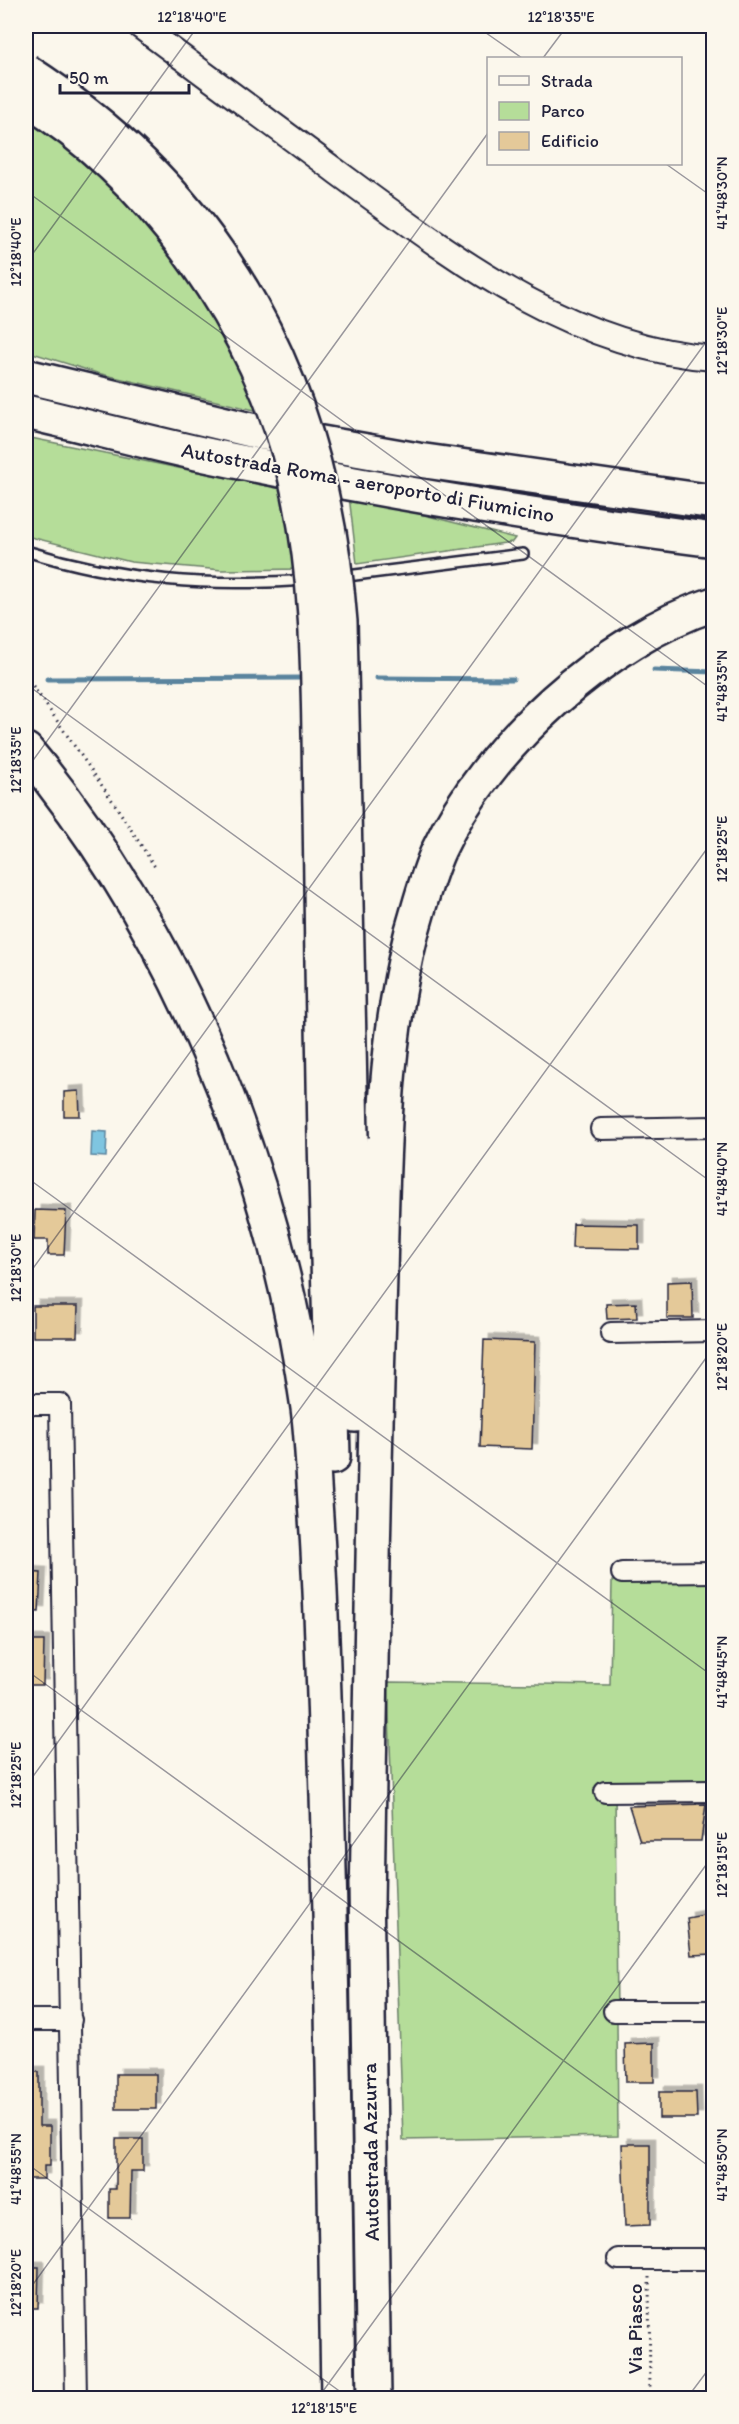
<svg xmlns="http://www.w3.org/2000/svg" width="739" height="2424" font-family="Itim,sans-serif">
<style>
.green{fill:#b5dd99;stroke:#6c806a;stroke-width:1.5}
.water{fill:#7fc5e0;stroke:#5a849e;stroke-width:1.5}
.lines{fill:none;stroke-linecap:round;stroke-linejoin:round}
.stream{stroke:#5a849e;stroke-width:5}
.building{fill:#e4c999;stroke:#22223b;stroke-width:1.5;filter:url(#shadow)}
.service-casing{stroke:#22223b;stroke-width:14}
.minor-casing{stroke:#22223b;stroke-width:24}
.tertiary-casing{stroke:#22223b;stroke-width:28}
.motorway-casing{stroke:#22223b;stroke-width:38}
.path{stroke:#22223b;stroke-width:3;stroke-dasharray:1.5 4.5;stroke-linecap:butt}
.service{stroke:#fbf7ec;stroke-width:9}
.minor{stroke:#fbf7ec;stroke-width:20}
.tertiary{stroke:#fbf7ec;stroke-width:24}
.motorway{stroke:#fbf7ec;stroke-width:33}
.motorway-bridge-casing{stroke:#22223b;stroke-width:38;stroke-linecap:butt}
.motorway-bridge{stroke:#fbf7ec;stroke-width:33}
.ticks{fill:none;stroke:#22223b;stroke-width:1.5;stroke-opacity:0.45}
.labels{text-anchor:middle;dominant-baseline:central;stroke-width:4.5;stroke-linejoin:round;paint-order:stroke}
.street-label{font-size:21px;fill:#22223b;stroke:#fbf7ec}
.neatline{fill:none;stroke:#22223b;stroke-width:2}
.ticks-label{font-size:15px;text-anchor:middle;fill:#22223b}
</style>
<defs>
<filter id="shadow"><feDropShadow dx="5.5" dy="-5.5" stdDeviation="0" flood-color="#0004"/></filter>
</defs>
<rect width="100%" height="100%" fill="#fbf7ec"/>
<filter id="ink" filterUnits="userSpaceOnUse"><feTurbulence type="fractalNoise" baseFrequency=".0167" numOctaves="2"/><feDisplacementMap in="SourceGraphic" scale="12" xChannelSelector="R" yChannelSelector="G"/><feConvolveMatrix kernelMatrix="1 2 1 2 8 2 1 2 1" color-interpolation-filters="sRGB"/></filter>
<g filter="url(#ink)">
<path class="green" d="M26,110L43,120L176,251L267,413L97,373L26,351Z
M26,437L287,490L302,569L222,570L131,562L26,536Z
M349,496L515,538L512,542L357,564Z
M713,1580V1784L615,1787L618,2136L403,2140L388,1682L610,1685L612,1581Z"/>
<path class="water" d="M92,1131L107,1132L106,1157L91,1156Z"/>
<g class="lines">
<path class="stream" d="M654,670L714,672
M377,678L513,679
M47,679L303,678"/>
</g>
<path class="building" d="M79,1091L80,1116H64V1092Z
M35,1210L66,1211L64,1255H48V1240H34Z
M573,1224L639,1225V1249L572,1248Z
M692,1281L693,1318H667V1282Z
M636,1303L637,1318L607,1319L606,1304Z
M33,1306H78L77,1337H33Z
M484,1340L535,1342L532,1449L480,1447Z
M26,1572L41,1573L39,1612L26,1611Z
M26,1641H44L43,1685H26Z
M706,1804L701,1841H640L629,1806Z
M714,1913V1954L691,1955L687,1918Z
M654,2043V2082H626L625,2044Z
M26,2072H39V2126H50V2166H44V2179H26Z
M116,2074H156V2109H116Z
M659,2092H696L697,2118H659Z
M116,2139H143V2171H131L130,2218H109V2189H116Z
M622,2144H650V2225L625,2226Z
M26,2267H39L38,2308H26Z"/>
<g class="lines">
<defs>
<path id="service" d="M26,551C123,581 207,587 308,580
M339,577L523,554"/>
<path id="minor" d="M601,1129L714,1127
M611,1333L714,1331
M26,1404H60L76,2398
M622,1573L714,1572
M605,1792L714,1791
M614,2011H714
M26,2020H71
M618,2259H714"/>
<path id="tertiary" d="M140,26C205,75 271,123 337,172C449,254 569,348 714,358"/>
<path id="motorway" d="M26,376L259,432L418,460L714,502
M26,412C87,426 149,443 211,456C377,491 546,518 714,540
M26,750C179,934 275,1171 308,1408C312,1439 313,1471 315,1502C322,1600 324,1697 327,1795C333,1996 335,2197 338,2398
M325,1138L333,1457
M351,1138L355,1415
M366,1883L374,2398
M367,1906C370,1708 373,1510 379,1312C383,1185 380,1056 412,931C420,904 427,875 439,849C486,747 607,638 714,604"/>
</defs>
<use href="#service" class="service-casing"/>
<use href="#minor" class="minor-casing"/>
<use href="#tertiary" class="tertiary-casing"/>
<use href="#motorway" class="motorway-casing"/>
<path class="path" d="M26,676L114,803L155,867
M649,2277L650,2398"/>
<use href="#service" class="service"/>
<use href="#minor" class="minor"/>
<use href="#tertiary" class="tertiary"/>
<use href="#motorway" class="motorway"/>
<defs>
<path id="motorway-bridge" d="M26,71C227,201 322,386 340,622L351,1138
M26,99C155,178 260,329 295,476C321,584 318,697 320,807C321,917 323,1028 325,1138"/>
</defs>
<use href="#motorway-bridge" class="motorway-bridge-casing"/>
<use href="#motorway-bridge" class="motorway-bridge"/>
</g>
</g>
<path class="ticks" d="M476,26L522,58M543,58L567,26M666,164L714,198M26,191L714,691M26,263L198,26M26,684L714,1184M26,770L488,133M26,1177L714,1677M26,1278L714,331M26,1670L714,2170M26,1786L714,839M26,2163L349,2398M26,2294L714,1347M318,2398L714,1854M687,2398L714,2362"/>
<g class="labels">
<g class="street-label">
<text transform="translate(368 482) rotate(10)">Autostrada Roma - aeroporto di Fiumicino</text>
<text transform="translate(370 2152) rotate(-91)">Autostrada Azzurra</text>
<text transform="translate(634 2329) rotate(-90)">Via Piasco</text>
</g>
</g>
<rect width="739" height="2424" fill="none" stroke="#fbf7ec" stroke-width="66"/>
<rect x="487" y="57" width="195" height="108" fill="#fbf7ec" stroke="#a4a2a5" stroke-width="1.5"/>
<rect x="499" y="76" width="30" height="9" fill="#fbf7ec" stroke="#a4a2a5" stroke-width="1.5"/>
<text x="541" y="87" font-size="18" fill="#22223b">Strada</text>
<rect x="499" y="102" width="30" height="18" fill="#b5dd99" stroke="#a4a2a5" stroke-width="1.5"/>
<text x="541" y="117" font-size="18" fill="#22223b">Parco</text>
<rect x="499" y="132" width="30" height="18" fill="#e4c999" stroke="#a4a2a5" stroke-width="1.5"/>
<text x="541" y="147" font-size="18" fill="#22223b">Edificio</text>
<path d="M60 84v9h129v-9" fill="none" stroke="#22223b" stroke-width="3"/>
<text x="69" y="84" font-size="18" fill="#22223b" stroke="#fbf7ec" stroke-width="4.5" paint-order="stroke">50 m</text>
<rect x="33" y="33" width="673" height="2358" class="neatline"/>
<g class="ticks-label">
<text x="192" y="22">12°18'40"E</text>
<text x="561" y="22">12°18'35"E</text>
<text transform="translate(722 193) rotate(-90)" y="5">41°48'30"N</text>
<text transform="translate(16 252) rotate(-90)" y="5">12°18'40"E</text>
<text transform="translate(722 341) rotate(-90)" y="5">12°18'30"E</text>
<text transform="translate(722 686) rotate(-90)" y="5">41°48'35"N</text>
<text transform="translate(16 760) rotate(-90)" y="5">12°18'35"E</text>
<text transform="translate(722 849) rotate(-90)" y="5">12°18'25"E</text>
<text transform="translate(722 1179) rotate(-90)" y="5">41°48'40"N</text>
<text transform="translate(16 1268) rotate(-90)" y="5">12°18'30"E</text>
<text transform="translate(722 1357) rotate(-90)" y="5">12°18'20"E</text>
<text transform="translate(722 1672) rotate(-90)" y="5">41°48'45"N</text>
<text transform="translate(16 1775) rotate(-90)" y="5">12°18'25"E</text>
<text transform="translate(722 1865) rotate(-90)" y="5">12°18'15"E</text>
<text transform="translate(722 2165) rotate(-90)" y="5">41°48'50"N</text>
<text transform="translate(16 2169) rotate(-90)" y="5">41°48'55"N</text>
<text transform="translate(16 2283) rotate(-90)" y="5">12°18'20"E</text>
<text x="324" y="2413">12°18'15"E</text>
</g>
</svg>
